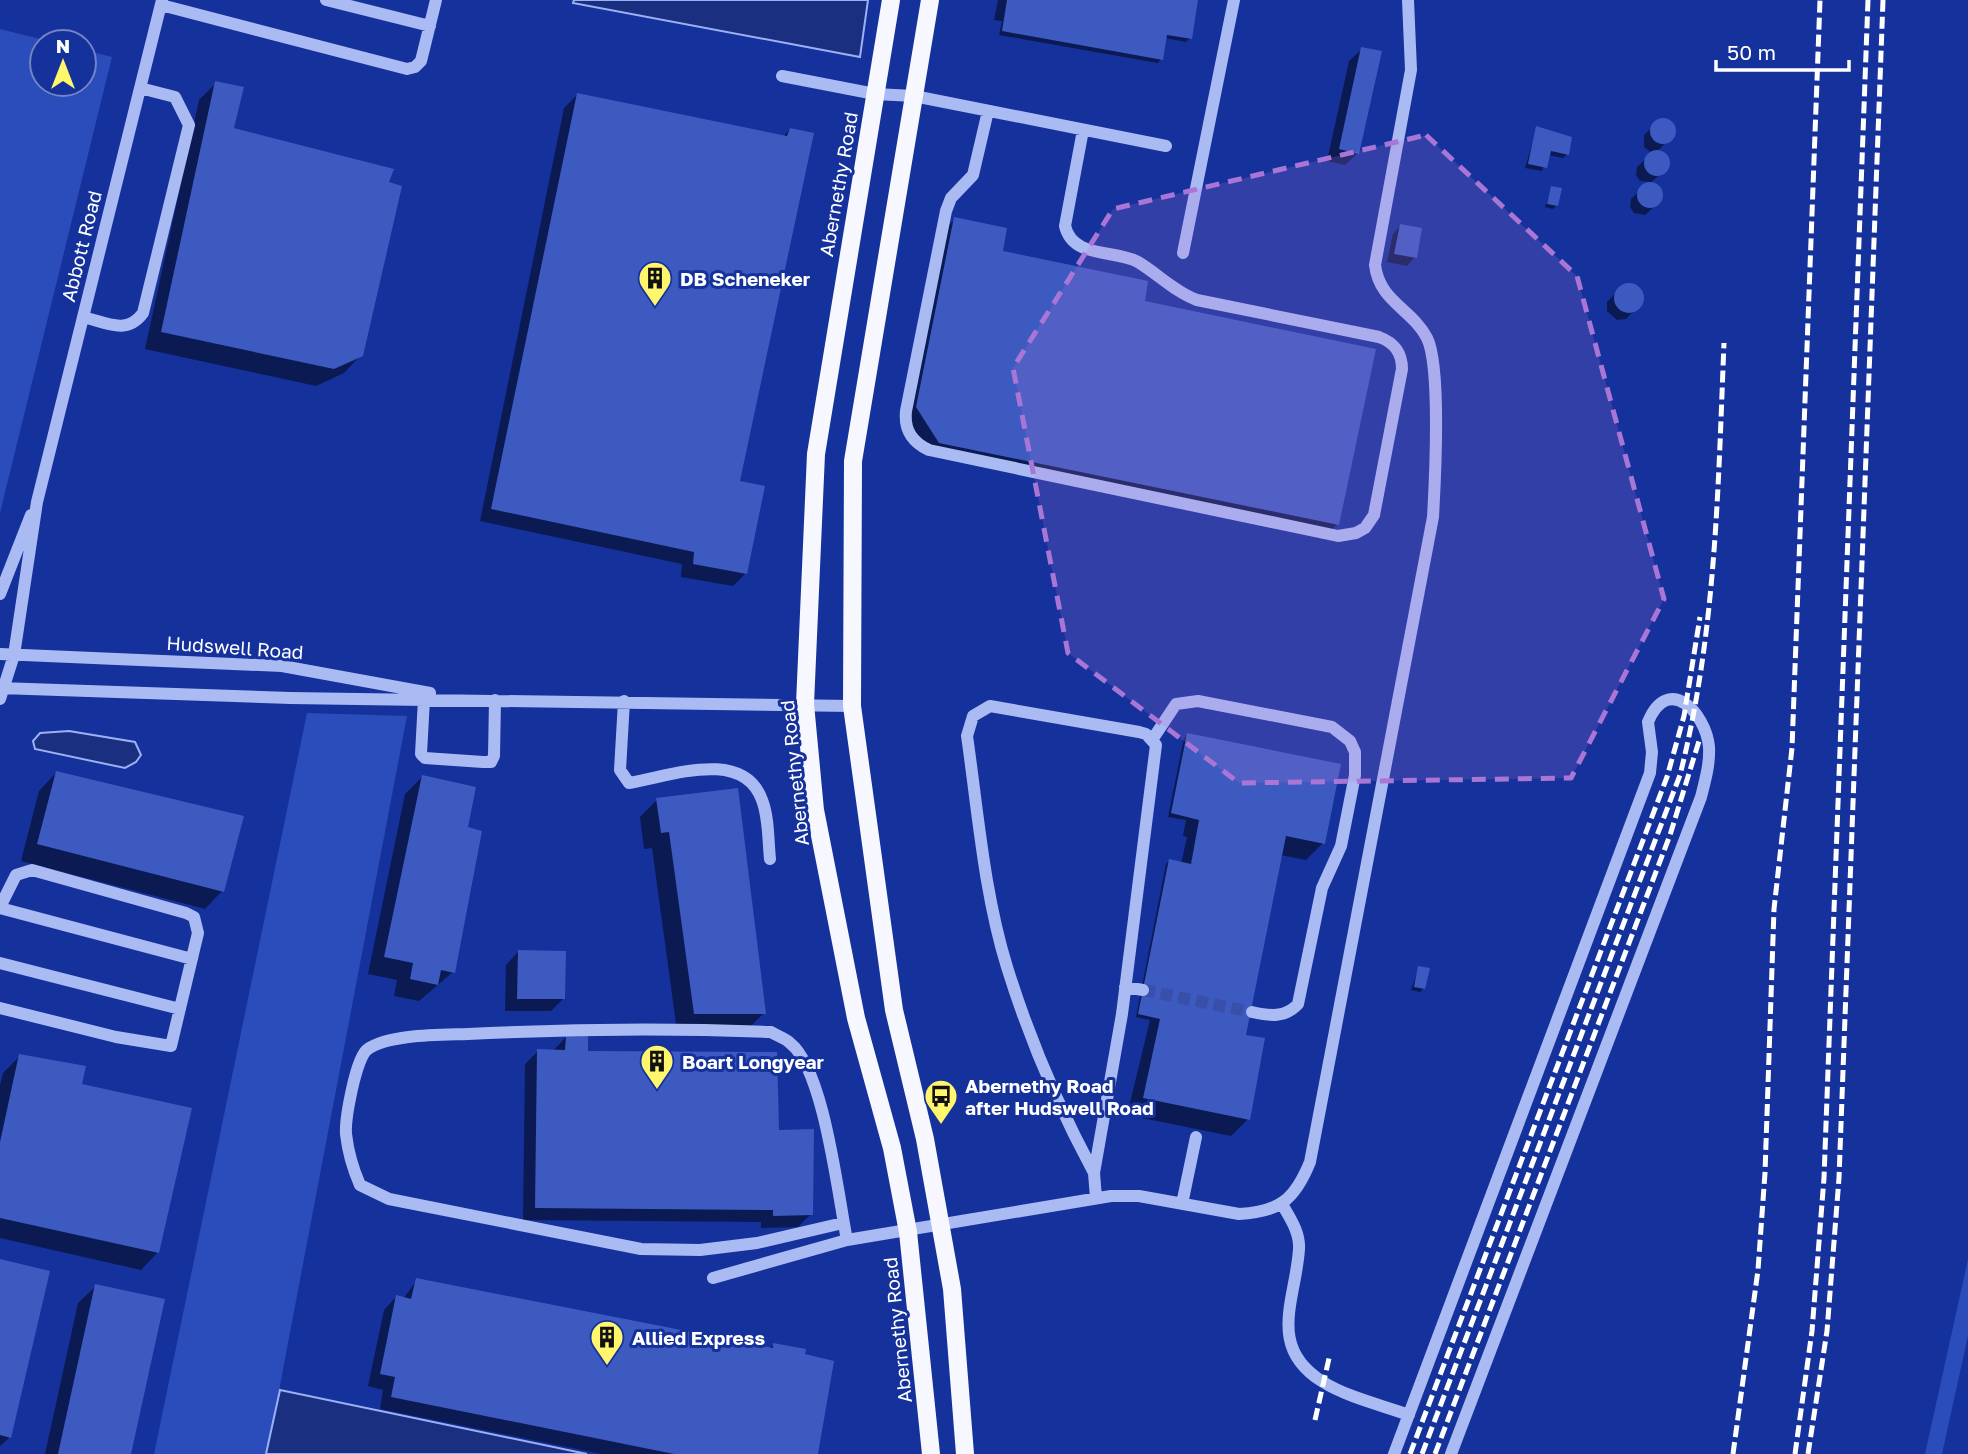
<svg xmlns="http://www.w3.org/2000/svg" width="1968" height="1454" font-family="'Golos Text',sans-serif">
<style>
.green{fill:#2b4cbb}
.water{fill:#1b2f81;stroke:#9cb1f5;stroke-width:2}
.shadow{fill:#0007}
.building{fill:#3d5ac1}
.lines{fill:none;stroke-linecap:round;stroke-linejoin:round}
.minor-tunnel{stroke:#3850aa;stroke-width:12;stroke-dasharray:12 6;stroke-linecap:butt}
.minor{stroke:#aabaf3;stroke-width:12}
.major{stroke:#f6f7ff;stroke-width:18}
.rail{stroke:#fff;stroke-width:5;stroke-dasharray:12 5;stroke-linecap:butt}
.marked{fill:#a976d5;fill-opacity:0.2;stroke:#a976d5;stroke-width:5;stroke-dasharray:14 9;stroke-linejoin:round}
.labels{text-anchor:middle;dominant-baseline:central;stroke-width:6;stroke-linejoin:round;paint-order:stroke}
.street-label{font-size:19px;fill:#fff;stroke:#15319b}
.poi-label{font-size:19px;font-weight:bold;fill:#fff;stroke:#15319b;text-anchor:start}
</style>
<rect width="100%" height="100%" fill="#15319b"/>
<path class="green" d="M0,29L52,42H42V84H84V50L112,57L0,513Z
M307,713L407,716L267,1454H154Z
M1968,1259V1336L1942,1454H1925Z"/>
<path class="water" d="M574,0H868L860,57L573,3Z
M69,731L135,742L141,755L136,762L125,768L35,749L33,741L40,733Z
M280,1390L587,1454H266Z"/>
<path class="shadow" d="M998,0H1196L1190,38L1186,42L1165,38L1161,59L1158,63L999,35L1002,21L994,20Z
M1362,49L1358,153L1345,165L1327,161L1349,61Z
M216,83L232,130L386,183L361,355L344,373L316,386L145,349L199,100Z
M577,95L783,137L790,129L738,482L746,573L733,586L681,577L682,564L480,521L564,108Z
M1659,121L1669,122L1674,133L1656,153H1663L1667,159L1666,169L1648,185L1656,186L1661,191L1660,201L1645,215L1634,213L1630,207L1631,199L1649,182L1640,181L1636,175L1637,167L1652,153L1644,147V135Z
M1537,128L1567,154L1563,158L1548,155L1542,171L1525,168Z
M1552,188L1557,205L1553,209L1545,207Z
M955,219L1000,256L1337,524L1325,537L926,455L904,421L942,232Z
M1401,225L1415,257L1407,266L1387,262L1393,234Z
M1631,285L1639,288L1643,300L1626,319L1617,320L1607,311V302L1622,286Z
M1188,735L1323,843L1306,860L1280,855L1245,1034L1248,1119L1231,1136L1127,1115L1150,1020L1136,1017L1166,864L1169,861L1181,864L1187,837L1183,836L1186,820L1168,817L1184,738Z
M56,773L222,891L205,909L21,861L39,791Z
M422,777L466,829L453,972L419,1001L394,996L397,980L368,974L405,794Z
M657,800L764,1013L747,1030L677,1031L652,848L644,849L640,817Z
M518,952L564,998L551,1011H505L506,965Z
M1419,968L1424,988L1420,992L1411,990Z
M566,1037L586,1052L777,1132L811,1214L798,1227L761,1228V1222L523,1220L525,1064L538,1051L554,1050Z
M20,1056L80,1085L158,1252L141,1270L0,1238V1085L3,1073Z
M0,1261L10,1437L0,1446Z
M417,1280L769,1349L774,1345L816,1454H601L380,1409L383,1390L368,1386L384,1310L396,1297L403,1299Z
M96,1286L130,1454H45L78,1303Z"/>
<path class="building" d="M1007,0H1198L1192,39L1167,35L1163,60L1002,31Z
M1361,47L1382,51L1359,154L1339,149Z
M215,81L244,87L234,128L394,169L389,182L402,186L363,356L334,369L161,332Z
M577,93L787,136L790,128L814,133L740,481L765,486L747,574L693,564L694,552L491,509Z
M1650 131a13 13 0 1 1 26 0a13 13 0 1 1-26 0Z
M1536,126L1572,137L1569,155L1551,151L1547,168L1528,164Z
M1644 163a13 13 0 1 1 26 0a13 13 0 1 1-26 0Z
M1637 195a13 13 0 1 1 26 0a13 13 0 1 1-26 0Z
M1551,186L1562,188L1558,206L1547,204Z
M954,217L1007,228L1003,251L1148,281L1145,301L1376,349L1339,525L939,443L916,407Z
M1400,224L1422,228L1417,258L1394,254Z
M1614 298a15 15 0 1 1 30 0a15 15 0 1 1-30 0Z
M1187,733L1341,764L1325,844L1286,836L1246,1035L1265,1038L1250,1120L1143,1098L1160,1019L1138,1014L1169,859L1191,864L1199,820L1171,813Z
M56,771L244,816L224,892L37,844Z
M422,775L476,787L468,827L482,831L455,973L441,970L438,985L410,979L413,963L384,957Z
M738,788L766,1014H694L669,832L661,833L656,798Z
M518,950L566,951L565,999H517Z
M1418,966L1430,968L1425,989L1414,987Z
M566,1036H588V1051L777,1052L779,1130L814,1129L813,1215L773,1216V1210L535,1208L537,1049L565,1050Z
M19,1054L86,1066L82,1084L192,1108L159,1253L0,1218V1142Z
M0,1259L50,1271L11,1438L0,1435Z
M416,1278L773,1348V1343L806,1349L805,1354L834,1361L818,1454H674L391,1397L395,1377L380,1374L396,1295L411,1299Z
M95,1284L165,1299L131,1454H58Z"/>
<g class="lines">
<path class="minor-tunnel" d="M1143,990L1252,1012"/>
<path class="minor" d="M326,0L430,26
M161,5L407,69L415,67L421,61L436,0
M782,76L875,94L914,96L1166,146
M988,111L973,175L951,198L946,211L906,411C904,430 912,442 929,450L1338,536L1356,533L1365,528L1374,515L1402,369C1402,353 1395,343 1379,337L1197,300C1175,292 1158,274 1138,262C1114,249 1073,259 1065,226L1083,130
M1183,253L1234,0
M83,317C107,323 127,335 143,313L189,125L175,97L140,88
M0,594L31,515
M0,654L282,666L430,693
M0,688L290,698L852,706
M0,699L14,655L37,502L162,0
M424,699L421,754L425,758L483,762H491L494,756L495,700
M624,701L620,770L629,783C668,777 743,747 762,800C769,818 768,840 770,859
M1152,740L1176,704L1198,701L1332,727L1350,741L1355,752V775L1341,846L1322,888L1298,1004C1285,1018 1270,1016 1252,1012
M0,907L16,875L32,870L186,913L194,917L198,933L171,1046L116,1037L0,1008
M0,908L192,959
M0,963L180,1009
M1125,987L1143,990
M1094,1173C1059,1108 1029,1038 1007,967C984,893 978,812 967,736L973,716L990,706L1139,732L1146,734L1156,745L1122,1014L1094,1173L1096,1198
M1182,1204L1196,1137
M1282,1204C1290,1218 1300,1232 1299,1249C1296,1299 1266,1347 1323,1382C1347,1397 1381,1405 1409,1415
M843,1223L757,1243L700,1250L641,1249L389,1199L360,1185C353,1169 348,1152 346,1134C345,1119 356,1056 368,1049C390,1034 441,1035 468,1034C568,1029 670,1028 771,1032C777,1036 785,1038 790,1043C824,1069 838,1196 847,1240
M713,1278L847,1240L1111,1196H1139L1239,1214C1280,1212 1295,1199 1310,1162L1433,517C1435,482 1441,366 1427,338C1412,309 1379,301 1375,265L1411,70L1408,0
M1394,1454L1650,773L1652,752L1648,722C1668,673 1706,713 1709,747C1710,764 1705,781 1701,797L1451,1454"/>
<path class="major" d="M891,0L816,454L805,704L815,810L856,1018L892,1148L908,1232L931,1454
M930,0L853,461L852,706L894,1010L925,1139L952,1289L965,1454"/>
<path class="rail" d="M1315,1420L1330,1354
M1410,1454L1667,777L1684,716L1700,617
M1422,1454L1680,775C1716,633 1718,489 1724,343
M1435,1454L1670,835L1699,741
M1733,1454L1758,1270L1765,1173L1774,909L1792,748L1820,0
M1795,1454L1812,1331L1824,1178L1868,0
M1808,1454L1827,1331L1839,1178L1883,0"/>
</g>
<path class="marked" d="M1426,135L1577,276L1664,599L1571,778L1239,783L1068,653L1013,368L1113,209Z"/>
<defs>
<symbol id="building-pin" viewBox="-11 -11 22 30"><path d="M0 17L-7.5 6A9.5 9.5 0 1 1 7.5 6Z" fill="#fff66c" stroke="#15319b"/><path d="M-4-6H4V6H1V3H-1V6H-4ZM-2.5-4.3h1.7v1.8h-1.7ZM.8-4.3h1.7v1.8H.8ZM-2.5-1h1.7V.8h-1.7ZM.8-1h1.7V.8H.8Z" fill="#111"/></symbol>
<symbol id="bus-pin" viewBox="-11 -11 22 30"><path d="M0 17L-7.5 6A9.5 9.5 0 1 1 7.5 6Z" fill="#fff66c" stroke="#15319b"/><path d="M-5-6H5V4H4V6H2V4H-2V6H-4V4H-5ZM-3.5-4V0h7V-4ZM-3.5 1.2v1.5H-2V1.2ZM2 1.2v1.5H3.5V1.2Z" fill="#111"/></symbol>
</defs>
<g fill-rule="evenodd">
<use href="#building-pin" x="636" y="259" width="38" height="52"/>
<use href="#building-pin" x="638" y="1042" width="38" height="52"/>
<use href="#bus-pin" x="922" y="1077" width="38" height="52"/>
<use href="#building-pin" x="588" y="1318" width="38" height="52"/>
</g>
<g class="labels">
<g class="street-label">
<text transform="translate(838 184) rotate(-80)">Abernethy Road</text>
<text transform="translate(81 246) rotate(-76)">Abbott Road</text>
<text transform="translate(235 647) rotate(4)">Hudswell Road</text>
<text transform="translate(794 773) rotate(-96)">Abernethy Road</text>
<text transform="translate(897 1330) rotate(-96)">Abernethy Road</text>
</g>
<g class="poi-label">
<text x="680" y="278">DB Scheneker</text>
<text x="682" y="1061">Boart Longyear</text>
<text x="965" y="1085">Abernethy Road<tspan x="965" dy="22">after Hudswell Road</tspan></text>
<text x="632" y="1337">Allied Express</text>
</g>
</g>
<g transform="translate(63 63)"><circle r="33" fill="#15319b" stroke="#7383c3" stroke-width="2"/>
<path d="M0-5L12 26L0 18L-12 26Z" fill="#fff66c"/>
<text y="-10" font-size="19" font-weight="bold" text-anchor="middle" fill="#ffffff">N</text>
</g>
<path d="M1716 60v10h133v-10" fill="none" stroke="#ffffff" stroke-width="3.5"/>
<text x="1727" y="60" font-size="21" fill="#ffffff" stroke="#15319b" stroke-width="5" paint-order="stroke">50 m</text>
</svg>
